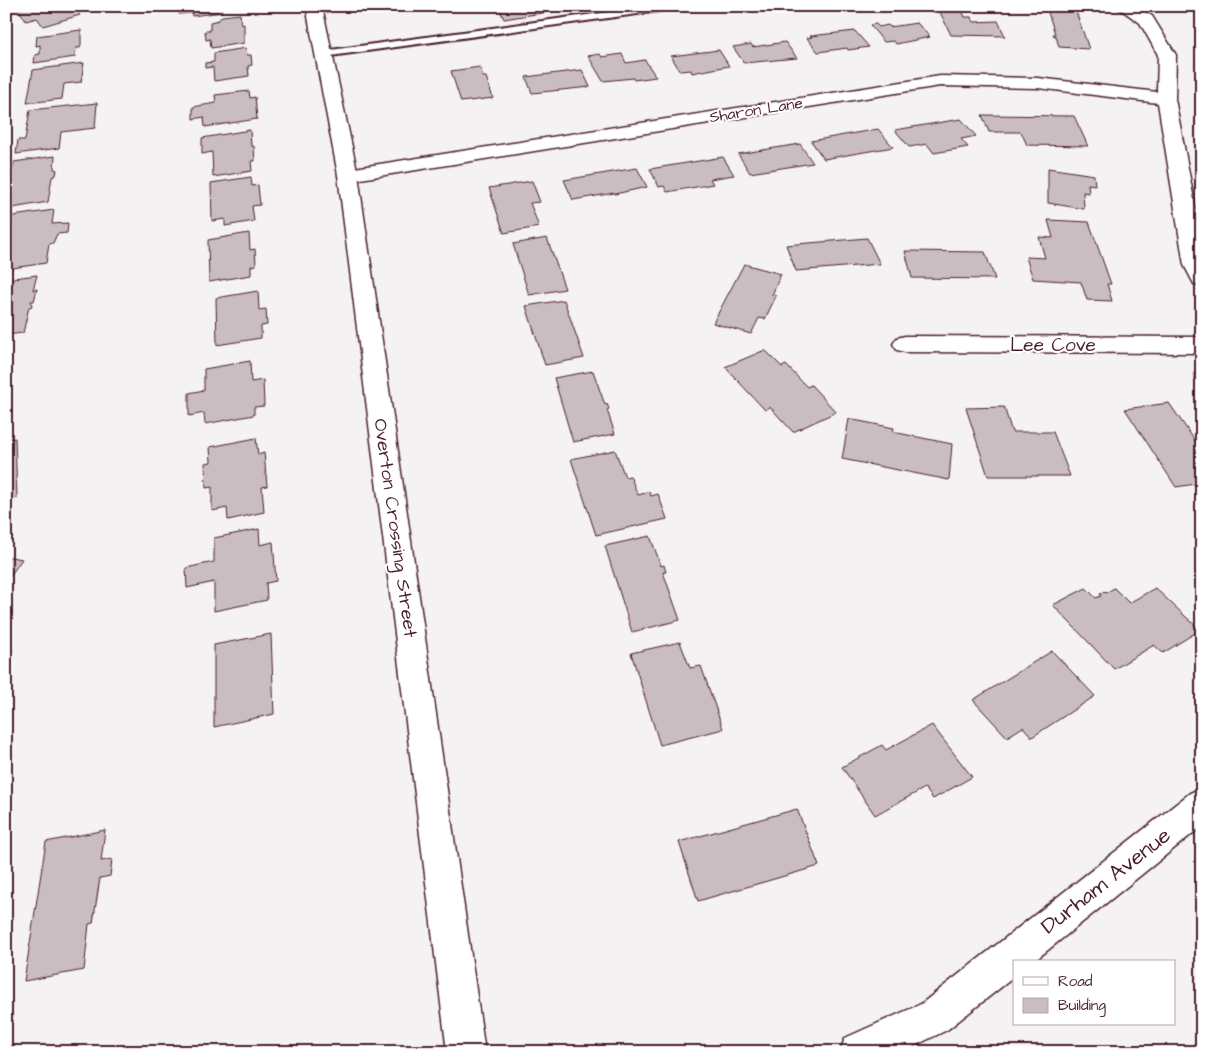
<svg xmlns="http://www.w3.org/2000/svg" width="1208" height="1058" font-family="'Architects Daughter',sans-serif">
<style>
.building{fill:#cabdc1;stroke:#4a1f2b}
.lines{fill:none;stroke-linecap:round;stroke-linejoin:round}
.service-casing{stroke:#4a1f2b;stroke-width:4}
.minor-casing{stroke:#4a1f2b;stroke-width:3}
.tertiary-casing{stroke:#4a1f2b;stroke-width:3}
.service{fill:#fff;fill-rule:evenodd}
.minor{fill:#fff;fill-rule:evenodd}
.tertiary{fill:#fff;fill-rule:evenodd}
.labels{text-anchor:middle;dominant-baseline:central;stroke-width:4;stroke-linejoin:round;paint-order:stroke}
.far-street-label{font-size:16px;fill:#4a1f2b;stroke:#fff}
.street-label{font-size:19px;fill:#4a1f2b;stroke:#fff}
.near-street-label{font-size:22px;fill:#4a1f2b;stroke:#fff}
</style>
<rect width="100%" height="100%" fill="#f4f2f2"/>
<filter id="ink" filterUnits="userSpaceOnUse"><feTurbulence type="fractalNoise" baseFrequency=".02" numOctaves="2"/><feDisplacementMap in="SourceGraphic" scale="10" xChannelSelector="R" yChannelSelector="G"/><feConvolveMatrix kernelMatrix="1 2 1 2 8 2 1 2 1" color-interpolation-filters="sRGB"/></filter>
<g filter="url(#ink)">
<path class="building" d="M73,6L80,15L43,26L37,18L26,21L17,7Z
M179,6H221L222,12L192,16V13L179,14Z
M494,6H559L561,10L504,19L499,8H495Z
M1046,6H1074L1089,49L1059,47L1056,36H1054L1053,34H1055Z
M938,8H961L965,17H971L974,22L998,21L1005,36L951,35Z
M240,14L241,25L244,24V43L211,48L210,39L206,40L205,31H210V22L219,20L222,16Z
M917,23L930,37L896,44L894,41L884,42L870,25L876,24L879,27L888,25L890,27Z
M81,30V44L80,48H76L75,57L34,63L35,55L40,54V45L36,46L37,36Z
M855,31L869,47L848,50L847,48L818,52L807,38L812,37L810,36Z
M785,42L797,58L744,63L733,47L751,44L753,47Z
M246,48L247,55H251L252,65L248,66L249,76L214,81L213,67L205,68V63L214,62V53Z
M719,50L729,66L692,73L691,70L680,71L671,56Z
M600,54L602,57L622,54L626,63L645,60L656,77L634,80L633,78L603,81L588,56Z
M84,63L81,82L64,84L62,99L27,103L33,70Z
M480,67L483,77H486L493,98L461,102L451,71Z
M582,70L590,87L532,93L526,77Z
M249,91L250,98L255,97L257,119L205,127L204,117L193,119V107L216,103L215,95Z
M97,103L95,128L61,132L59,148L16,154L18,140H25L30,110Z
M982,115L1074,116L1088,146L1027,145L1021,132H989Z
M961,119L976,136L961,139L968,147L934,153L927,144L909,147L895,130Z
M878,129L893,147L824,159L811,141Z
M250,130L251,146H254L255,161H251L252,171L213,177L212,152L202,154V138Z
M800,144L813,163L750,173L738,154Z
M55,156L54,169L57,170L56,175L52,177L48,202L6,209L8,196H7L14,162Z
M723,157L734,175L710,179L713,184L667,192L664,186L659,187L650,169Z
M637,168L647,187L615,194L614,193L573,200L564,180Z
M1048,168L1094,175L1095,185L1088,184L1089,193L1083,192L1084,209L1048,203Z
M251,177L252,186L258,185L260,205L252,206L254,221L225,226V219L212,221L211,183Z
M532,181L540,202L530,203L539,227L504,233L489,188Z
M54,210L52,224L68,223L67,233L57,234L53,243L49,244L46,263L6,269V233L10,232L13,216Z
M1048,220L1089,222L1111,284H1107L1112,301L1087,300L1081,282L1033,279L1026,257L1045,258L1039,237L1053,238Z
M249,233L250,250L255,249L256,265L251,266V275L209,282L208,240Z
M547,238L565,289L529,295L513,244Z
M867,238L880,264L796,271L786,245Z
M905,251L985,252L995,279L912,278Z
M744,264L781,274L772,295L776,296L765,319L759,318L751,334L713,323Z
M37,275L33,290L37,289L34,301H31L32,306L29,307L23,333L6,335V279Z
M258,291L259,310L266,309L267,325L261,326V338L217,345L216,298Z
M564,300L584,358L545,365L526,306Z
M765,350L782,367L786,365L807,387L811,385L836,412L793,432L770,407L765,410L725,367Z
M250,361L251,382L263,380L264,406L254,407V415L205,424L204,413L189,416V393L204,390V369Z
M593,371L605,405L607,404L609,409L607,410L615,434L573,442L554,378Z
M1169,403L1202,451V483L1176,487L1125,409Z
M1004,407L1012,432H1053L1070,476H988L966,408Z
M849,419L894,428L893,432L952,444L949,480L842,459Z
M15,438L17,498L6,501V440Z
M256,438L258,455L264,453L267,486L262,487L264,512L228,520L227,508L212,511V487L206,488L205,463L211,462L210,447Z
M615,450L625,477L630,476L638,495L649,492L651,496L658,494L667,519L596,535L571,459Z
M259,529L260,545L273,542L276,581L266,583L267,600L214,611V582L187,588L186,568L214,562V538Z
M650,536L661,566L664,565L666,572H663L680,620L632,632L605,546Z
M6,556L22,559L6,582Z
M1086,588L1096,598L1101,596L1100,594L1104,591L1106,593L1114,588L1129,603L1155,588L1200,630L1163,653L1154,645L1114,669L1053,605Z
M271,634L274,714L214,727V645Z
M680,642L690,668L701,666L723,729L660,745L631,653Z
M1052,651L1095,696L1032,737L1023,727L1007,737L973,700Z
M932,725L972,777L933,799L925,788L875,815L842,767L882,745L886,750Z
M797,809L819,866L698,901L679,842Z
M105,830L101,861L112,859L110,876L100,878L93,923L89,924L84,970L24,981L46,842Z
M1202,1038V1052H1185Z"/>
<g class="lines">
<defs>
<path id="service" d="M653,6H678L674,9L323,57L318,54L323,51Z"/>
<path id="minor" d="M1116,6H1136L1152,16L1176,55L1175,99L1202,242V286L1194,284L1184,265L1158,103L1038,88L940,86L348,181L341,179L338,175L341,171L348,169L940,76L1038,78L1157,92L1158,55L1140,23Z
M905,336L1202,337V353L905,352L897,350L893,344L897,338Z
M1202,788V826L1033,962H1014V977L947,1030L902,1052H840L845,1038L921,1004L1190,793Z"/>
<path id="tertiary" d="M306,6H322L358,175L485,1052H447L338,175Z"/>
</defs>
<use href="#service" class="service-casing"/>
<use href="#minor" class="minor-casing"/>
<use href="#tertiary" class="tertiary-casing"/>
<use href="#service" class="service"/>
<use href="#minor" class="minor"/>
<use href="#tertiary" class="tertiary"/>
</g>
</g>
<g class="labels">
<g class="far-street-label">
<text transform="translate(756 110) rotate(-9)">Sharon Lane</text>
</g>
<g class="street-label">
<text x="1053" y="345">Lee Cove</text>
<text transform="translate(395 528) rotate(82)">Overton Crossing Street</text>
</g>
<g class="near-street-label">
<text transform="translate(1106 881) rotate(-38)">Durham Avenue</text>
</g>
</g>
<rect width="1208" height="1058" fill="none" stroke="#fff" stroke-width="25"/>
<rect x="12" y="12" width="1183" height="1033" fill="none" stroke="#4a1f2b" stroke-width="2" filter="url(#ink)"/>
<rect x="1013" y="960" width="162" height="65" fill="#ffffff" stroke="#b7a5aa"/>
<rect x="1023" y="977" width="25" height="8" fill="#ffffff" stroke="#b7a5aa"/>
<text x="1058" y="986" font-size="15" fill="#4a1f2b">Road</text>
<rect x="1023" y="998" width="25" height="15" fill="#cabdc1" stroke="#b7a5aa"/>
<text x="1058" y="1010" font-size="15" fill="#4a1f2b">Building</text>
</svg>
